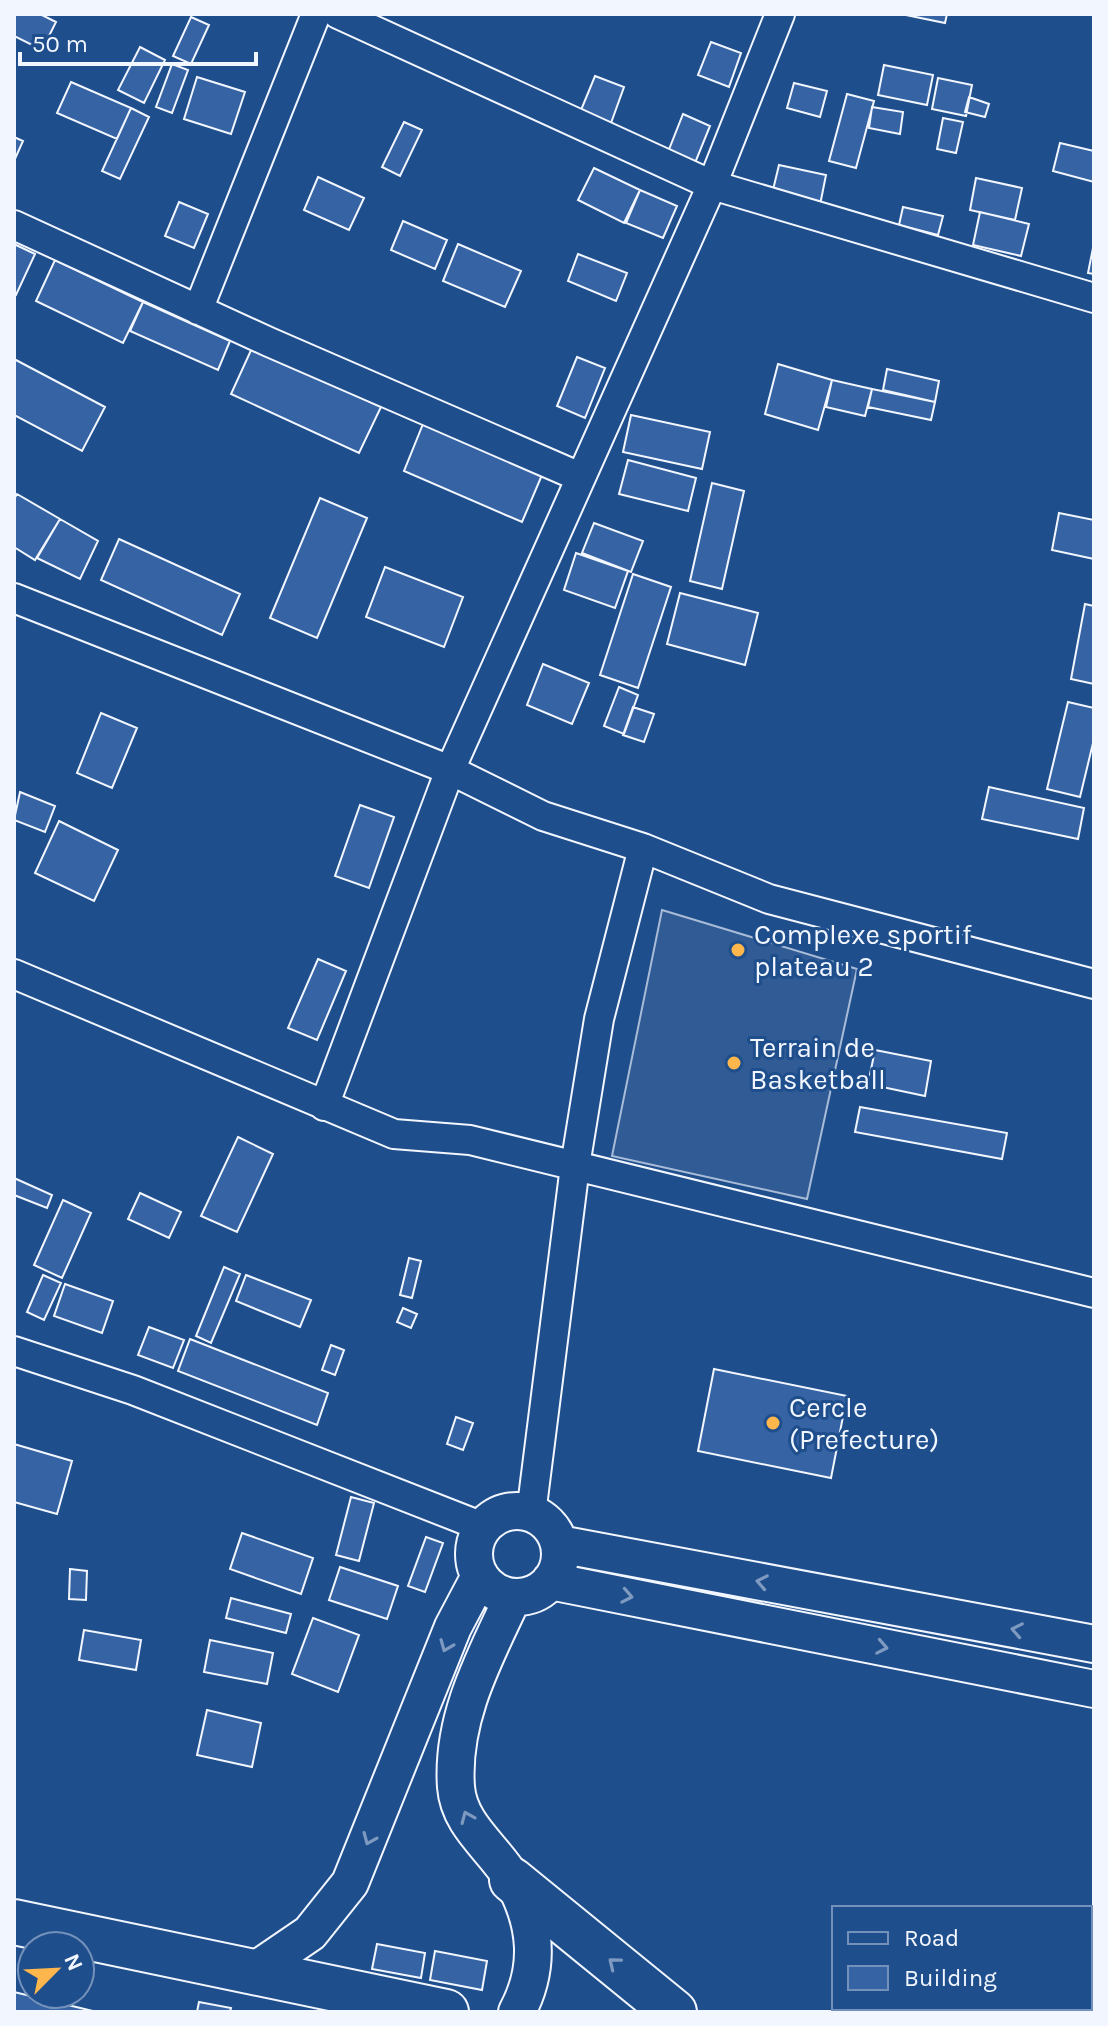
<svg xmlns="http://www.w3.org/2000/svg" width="1108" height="2026" font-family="Karla,sans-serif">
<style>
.built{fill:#305b95;stroke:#a8bbd7;stroke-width:2}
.building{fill:#3563a3;stroke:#f2f6ff;stroke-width:2}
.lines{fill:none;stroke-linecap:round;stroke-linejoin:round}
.minor-casing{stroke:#f2f6ff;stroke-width:32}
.tertiary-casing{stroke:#f2f6ff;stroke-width:40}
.primary-casing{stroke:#f2f6ff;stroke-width:48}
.minor{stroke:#1f4e8c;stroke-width:28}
.tertiary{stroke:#1f4e8c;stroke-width:36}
.primary{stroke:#1f4e8c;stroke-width:44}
.oneway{stroke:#7e9ac0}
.poi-dot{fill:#ffb74d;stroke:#1f4e8c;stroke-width:3}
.labels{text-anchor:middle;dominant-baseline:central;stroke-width:6;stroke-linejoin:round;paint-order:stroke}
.poi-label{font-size:28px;fill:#f2f6ff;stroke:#1f4e8c;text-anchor:start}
</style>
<rect width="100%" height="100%" fill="#1f4e8c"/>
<path class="built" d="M662,910L857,969L807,1199L612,1156Z"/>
<path class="building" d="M14,14H40L56,22L42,50L14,36Z
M901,14H947L945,23Z
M191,17L209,25L191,64L173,56Z
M711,42L741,53L729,87L698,75Z
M140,47L165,60L144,103L118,90Z
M172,64L188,70L172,113L156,107Z
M884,65L933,75L927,105L878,95Z
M595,76L624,87L611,123L581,110Z
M197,77L245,92L231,134L184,119Z
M938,78L972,85L966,116L932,109Z
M71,82L131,108L117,139L57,113Z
M794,83L827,91L820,117L787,108Z
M847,94L874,101L856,168L829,161Z
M969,97L989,104L985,117L965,112Z
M872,107L903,112L900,134L869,128Z
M131,108L149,117L120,179L102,171Z
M683,114L710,126L695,163L668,152Z
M943,118L963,122L956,153L937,149Z
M404,122L422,130L400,176L382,167Z
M14,137L23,141L14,161Z
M1060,143L1094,151V182L1053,171Z
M779,165L826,175L820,205L772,194Z
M594,168L640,190L624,223L578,200Z
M318,177L364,198L349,230L304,210Z
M976,178L1022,188L1015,220L970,210Z
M640,190L677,206L663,238L626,223Z
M179,202L208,214L194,248L165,236Z
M903,207L943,216L938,235L899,225Z
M980,212L1029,224L1021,256L973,245Z
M403,221L447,240L435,269L391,250Z
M1094,243V274L1088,273Z
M14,244L35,254L16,295L14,294Z
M458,244L521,271L505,307L443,281Z
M578,254L627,273L616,301L568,281Z
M55,260L143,302L123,343L36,301Z
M143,302L230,341L218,370L130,331Z
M252,348L381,407L359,453L231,394Z
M577,357L605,368L585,418L557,406Z
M14,359L105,407L82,451L14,415Z
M778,364L832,380L818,430L765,414Z
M887,369L939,381L935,402L883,390Z
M832,380L872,389L865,416L826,407Z
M872,389L935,402L931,420L868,407Z
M631,415L710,432L702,469L623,452Z
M423,424L542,475L522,522L404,471Z
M628,460L696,478L688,511L619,494Z
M712,483L744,491L722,589L690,581Z
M17,494L60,519L35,560L14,547V499Z
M320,498L367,518L317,638L270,618Z
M1059,513L1094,520V559L1052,550Z
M60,519L98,541L80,579L37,558Z
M594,523L643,541L631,572L582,553Z
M119,539L240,594L222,635L101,580Z
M576,553L628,571L615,608L564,590Z
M385,567L463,597L444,647L366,617Z
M633,574L671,587L638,688L600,675Z
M680,593L758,613L745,665L667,644Z
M1085,604L1094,606V684L1071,679Z
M543,664L589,683L572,724L527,705Z
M619,687L638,695L624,734L604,726Z
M1068,702L1094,708V739L1080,797L1047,789Z
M633,707L654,714L644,742L623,735Z
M101,713L137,728L112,788L77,773Z
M989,787L1084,808L1078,839L982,819Z
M20,792L55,806L45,832L14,820Z
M360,805L394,817L369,888L335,876Z
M59,821L118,850L94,901L35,873Z
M318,959L346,971L317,1040L288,1028Z
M875,1050L931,1061L925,1096L868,1084Z
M860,1107L1007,1133L1002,1159L855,1132Z
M238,1137L273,1154L237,1232L201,1216Z
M14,1178L52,1195L47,1208L14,1195Z
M140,1193L181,1212L169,1238L128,1219Z
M63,1200L91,1213L62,1278L34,1265Z
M409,1258L421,1261L412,1298L400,1295Z
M224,1267L240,1274L211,1343L196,1336Z
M43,1275L61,1283L44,1320L27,1312Z
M246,1275L311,1300L300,1327L236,1301Z
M65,1284L113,1301L102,1333L54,1316Z
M403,1308L417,1314L411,1328L397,1322Z
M149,1327L184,1340L173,1368L138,1355Z
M190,1339L328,1393L317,1425L178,1371Z
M331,1345L344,1350L335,1375L322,1370Z
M714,1369L847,1396L831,1478L698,1451Z
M456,1417L473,1423L463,1450L447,1444Z
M14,1444L72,1461L57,1514L14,1502Z
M351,1497L374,1503L359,1561L336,1555Z
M242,1533L313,1558L301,1594L230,1569Z
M426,1537L443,1543L425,1592L408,1586Z
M340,1567L398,1586L387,1619L329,1600Z
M70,1569L87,1571L86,1600L69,1599Z
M231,1598L291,1614L286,1633L226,1618Z
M313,1618L359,1635L338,1692L292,1674Z
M84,1630L141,1640L136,1670L79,1660Z
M210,1640L273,1653L267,1684L204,1672Z
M207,1710L261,1723L252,1767L197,1755Z
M377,1944L425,1953L421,1978L372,1969Z
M435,1951L487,1961L482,1990L430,1980Z
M14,1992L97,2012H14Z
M199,2002L231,2008L230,2012H197Z"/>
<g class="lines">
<defs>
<path id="minor" d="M338,14L712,185L1094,298
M14,225L269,342L580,477
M198,310L316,14
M14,598L450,770L543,816L643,848L769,899L1094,984
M14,974L394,1134L470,1140L1094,1293
M324,1106L450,770L712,185L780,14
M14,1351L133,1390L483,1527
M531,1514L575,1166L599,1019L643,848"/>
<path id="tertiary" d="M474 1554a43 43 0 1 1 86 0a43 43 0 1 1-86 0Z
M559,1544L1094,1644
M550,1581L1094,1689
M513,1597C485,1657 451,1718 456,1787C459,1826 494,1848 512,1879C537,1924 541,1967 517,2012
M250,1974L310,1933L350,1883L453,1627L480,1576"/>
<path id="primary" d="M512,1880L674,2012
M14,1922L446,2012"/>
</defs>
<use href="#minor" class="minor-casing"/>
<use href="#tertiary" class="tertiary-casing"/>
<use href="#primary" class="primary-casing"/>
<use href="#minor" class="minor"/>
<use href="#tertiary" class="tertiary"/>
<use href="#primary" class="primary"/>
</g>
<defs><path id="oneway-chevron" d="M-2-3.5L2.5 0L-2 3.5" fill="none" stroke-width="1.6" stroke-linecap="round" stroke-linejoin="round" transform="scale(2)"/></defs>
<g class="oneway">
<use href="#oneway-chevron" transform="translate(762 1582) rotate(-169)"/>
<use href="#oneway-chevron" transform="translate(627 1596) rotate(11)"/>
<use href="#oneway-chevron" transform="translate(1017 1630) rotate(-169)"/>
<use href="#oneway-chevron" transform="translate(446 1646) rotate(112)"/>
<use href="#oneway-chevron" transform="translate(882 1647) rotate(11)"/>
<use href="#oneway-chevron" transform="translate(467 1817) rotate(-113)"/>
<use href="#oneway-chevron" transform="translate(369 1839) rotate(113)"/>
<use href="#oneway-chevron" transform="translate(614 1963) rotate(-141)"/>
</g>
<g class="poi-dot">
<circle cx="738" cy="950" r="8"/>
<circle cx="734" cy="1063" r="8"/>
<circle cx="773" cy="1423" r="8"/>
</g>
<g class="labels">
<g class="poi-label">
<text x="754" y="934">Complexe sportif<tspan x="754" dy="32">plateau 2</tspan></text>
<text x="750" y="1047">Terrain de<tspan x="750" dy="32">Basketball</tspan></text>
<text x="789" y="1407">Cercle<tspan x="789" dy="32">(Prefecture)</tspan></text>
</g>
</g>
<rect width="1108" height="2026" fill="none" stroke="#f2f6ff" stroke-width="32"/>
<rect x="832" y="1906" width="260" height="104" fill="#1f4e8c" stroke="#7391ba" stroke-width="2"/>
<rect x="848" y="1932" width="40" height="12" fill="#1f4e8c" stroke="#7391ba" stroke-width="2"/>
<text x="904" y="1946" font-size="24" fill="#f2f6ff">Road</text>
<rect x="848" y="1966" width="40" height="24" fill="#3563a3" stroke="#7391ba" stroke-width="2"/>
<text x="904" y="1986" font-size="24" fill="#f2f6ff">Building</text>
<g transform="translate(56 1970) rotate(66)"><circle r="38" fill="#1f4e8c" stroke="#7391ba" stroke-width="2"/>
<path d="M0-6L14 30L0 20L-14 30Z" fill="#ffb74d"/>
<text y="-12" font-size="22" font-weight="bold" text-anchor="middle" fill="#f2f6ff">N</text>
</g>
<path d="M20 52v12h236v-12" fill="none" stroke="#f2f6ff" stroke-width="4"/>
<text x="32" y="52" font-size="24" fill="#f2f6ff" stroke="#1f4e8c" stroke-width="6" paint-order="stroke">50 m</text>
</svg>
